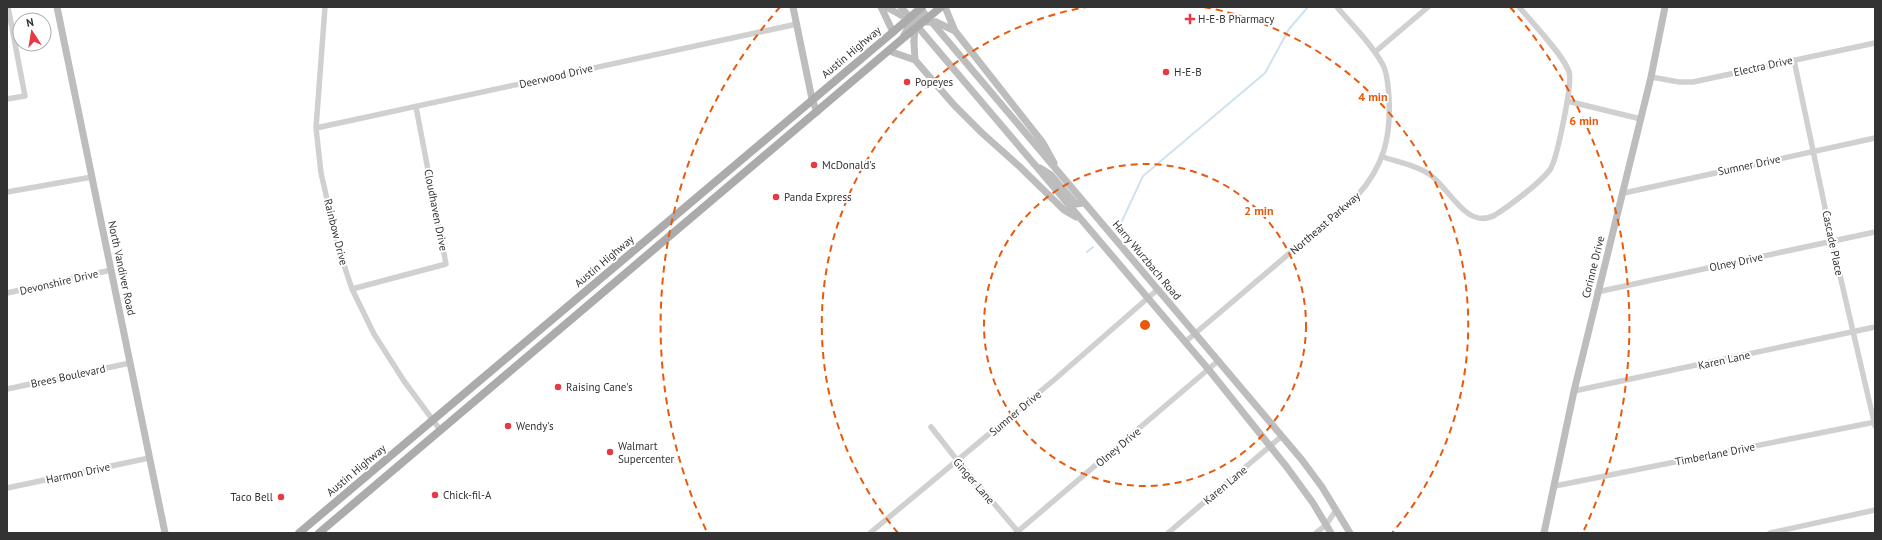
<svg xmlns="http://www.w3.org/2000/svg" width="1882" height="540" font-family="'PT Sans',sans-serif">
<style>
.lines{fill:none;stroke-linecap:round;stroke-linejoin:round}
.stream{stroke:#cfe2ee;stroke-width:2}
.street{stroke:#d0d0d0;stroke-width:5.5}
.secondary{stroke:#bdbdbd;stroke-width:7}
.primary{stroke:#ababab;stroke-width:8}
.secondary-bridge{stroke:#bdbdbd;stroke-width:7}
.primary-bridge{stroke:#ababab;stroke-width:8}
.ring{fill:none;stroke:#e8590c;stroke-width:2;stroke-dasharray:7 5}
.poi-dot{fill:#e63946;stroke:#fff;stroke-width:1.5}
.labels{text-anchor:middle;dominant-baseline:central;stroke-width:4;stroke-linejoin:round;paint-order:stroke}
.poi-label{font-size:11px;fill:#333;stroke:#fff;text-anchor:start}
.street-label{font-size:11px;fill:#333;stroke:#fff}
.centre{fill:#e8590c;stroke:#fff;stroke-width:2}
.ring-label{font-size:12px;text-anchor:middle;font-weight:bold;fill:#e8590c;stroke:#fff;stroke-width:4;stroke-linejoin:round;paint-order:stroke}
</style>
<rect width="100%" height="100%" fill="#fff"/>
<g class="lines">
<path class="stream" d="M1118,226L1121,223L1143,176L1265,73L1289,29L1308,7
M1087,252L1093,247"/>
<path class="street" d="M325,7L316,128L321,173L338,247L352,289L374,334L404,381L441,431
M1375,52L1428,7
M1794,60L1832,241L1875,426
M1651,77L1679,82H1693L1875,43
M7,99L25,96L8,7
M1567,101L1641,119
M316,128L797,24
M1383,157C1398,162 1416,165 1429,174C1449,187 1466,231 1495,215C1508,207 1544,180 1551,168C1557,157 1573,83 1569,72C1564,56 1532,22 1519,7
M7,192L92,177
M1624,193L1875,138
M352,289L446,264L416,107
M1597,292L1875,232
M7,293L111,270
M1185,342L1357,196C1384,166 1391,137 1389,98C1388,87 1388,74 1383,65C1372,44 1352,25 1337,7
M7,389L130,363
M1574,391L1875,327
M931,427L957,460L1019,533
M1555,486L1875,422
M7,488L149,458
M870,533L1054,380L1157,290
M1016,533L1218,361
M1168,533L1282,436
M1316,533L1326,525L1336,510
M1770,533L1875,510"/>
<path class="secondary" d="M57,7L165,533
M793,7L812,99L817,112
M881,7L893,32
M886,7L901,15
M901,7L1209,370L1286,466L1313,503L1331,533
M919,7L1302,460L1322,487L1350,533
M945,7L955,31L1043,143L1054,163
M936,22L955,31
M914,42L915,60
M889,51L915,60L954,105L982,133L1020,167L1064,210L1076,217
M1040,168L1051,175L1076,204L1084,203
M1544,533L1574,391L1651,77L1665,7"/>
<path class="primary" d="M299,533L893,32
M319,533L901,40"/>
<path class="secondary-bridge" d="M901,15L930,17
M920,22H936
M903,37L917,11
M914,42L915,26"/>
<path class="primary-bridge" d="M893,32L922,7
M901,40L941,7"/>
</g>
<g class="ring">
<circle cx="1145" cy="325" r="161"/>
<path d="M898 533A323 323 0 0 1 1086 7M1204 7A323 323 0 0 1 1392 533"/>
<path d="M706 530A484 484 0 0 1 780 7M1510 7A484 484 0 0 1 1584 530"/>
</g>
<g class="poi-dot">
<path d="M1188 13h4v4h4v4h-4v4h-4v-4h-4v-4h4z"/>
<circle cx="1166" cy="72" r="4"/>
<circle cx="907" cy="82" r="4"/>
<circle cx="814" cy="165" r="4"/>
<circle cx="776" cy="197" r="4"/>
<circle cx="558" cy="387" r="4"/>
<circle cx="508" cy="426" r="4"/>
<circle cx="610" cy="452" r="4"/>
<circle cx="435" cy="495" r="4"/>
<circle cx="281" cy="497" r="4"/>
</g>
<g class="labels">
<g class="poi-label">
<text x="1198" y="19">H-E-B Pharmacy</text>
<text x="1174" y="72">H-E-B</text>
<text x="915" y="82">Popeyes</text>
<text x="822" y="165">McDonald's</text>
<text x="784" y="197">Panda Express</text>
<text x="566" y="387">Raising Cane's</text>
<text x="516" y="426">Wendy's</text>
<text x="618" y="446">Walmart<tspan x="618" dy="13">Supercenter</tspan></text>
<text x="443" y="495">Chick-fil-A</text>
<text x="273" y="497" text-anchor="end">Taco Bell</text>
</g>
<g class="street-label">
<text transform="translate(851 52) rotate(-40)">Austin Highway</text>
<text transform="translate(1763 66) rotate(-12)">Electra Drive</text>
<text transform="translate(556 76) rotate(-13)">Deerwood Drive</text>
<text transform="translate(1749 165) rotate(-12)">Sumner Drive</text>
<text transform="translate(436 210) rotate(79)">Cloudhaven Drive</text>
<text transform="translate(1325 223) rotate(-41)">Northeast Parkway</text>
<text transform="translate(336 232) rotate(76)">Rainbow Drive</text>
<text transform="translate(1833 243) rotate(78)">Cascade Place</text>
<text transform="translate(1147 260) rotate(50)">Harry Wurzbach Road</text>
<text transform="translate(604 261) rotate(-40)">Austin Highway</text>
<text transform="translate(1736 262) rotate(-12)">Olney Drive</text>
<text transform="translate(1593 267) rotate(-76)">Corinne Drive</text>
<text transform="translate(122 268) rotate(78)">North Vandiver Road</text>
<text transform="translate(59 282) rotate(-13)">Devonshire Drive</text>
<text transform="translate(1724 360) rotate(-12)">Karen Lane</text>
<text transform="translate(68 376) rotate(-12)">Brees Boulevard</text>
<text transform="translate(1015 413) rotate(-40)">Sumner Drive</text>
<text transform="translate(1118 447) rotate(-40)">Olney Drive</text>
<text transform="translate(1715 454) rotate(-11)">Timberlane Drive</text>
<text transform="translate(356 470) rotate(-40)">Austin Highway</text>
<text transform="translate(78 473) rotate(-12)">Harmon Drive</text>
<text transform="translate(974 481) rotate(49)">Ginger Lane</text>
<text transform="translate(1225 485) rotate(-40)">Karen Lane</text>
</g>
</g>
<circle cx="1145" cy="325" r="6" class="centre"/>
<g class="ring-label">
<text x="1373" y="101">4 min</text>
<text x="1584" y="125">6 min</text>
<text x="1259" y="215">2 min</text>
</g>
<rect width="1882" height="540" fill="none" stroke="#333333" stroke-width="16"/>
<g transform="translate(32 32) rotate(348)"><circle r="19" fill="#ffffff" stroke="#adadad"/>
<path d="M0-3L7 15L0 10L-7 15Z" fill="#e63946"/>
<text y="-6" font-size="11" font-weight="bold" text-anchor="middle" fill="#333333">N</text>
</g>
</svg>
